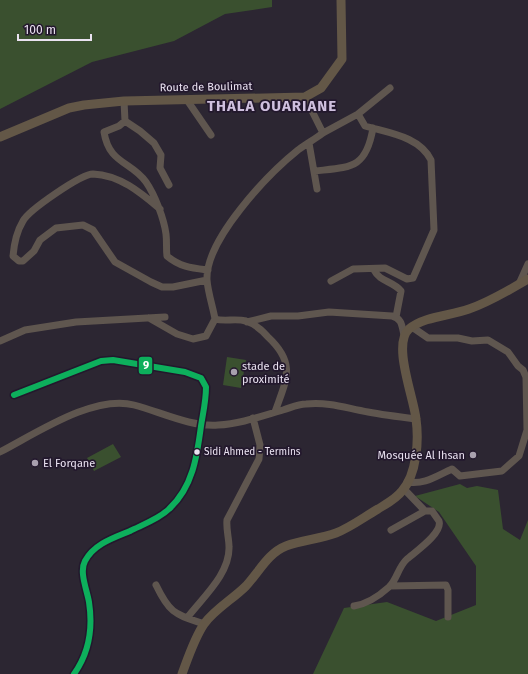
<svg xmlns="http://www.w3.org/2000/svg" width="528" height="674" font-family="'Fira Sans',sans-serif">
<style>
.green{fill:#3a502f}
.lines{fill:none;stroke-linecap:round;stroke-linejoin:round}
.minor{stroke:#5f564f;stroke-width:7}
.major{stroke:#635747;stroke-width:9}
.bus-1-casing{stroke:#23182d;stroke-width:9}
.bus-1{stroke:#0daf5c;stroke-width:6}
.poi-dot{fill:#a8a0ae;stroke:#23182d;stroke-width:1.5}
.bus-dot{fill:#eae2f1;stroke:#23182d;stroke-width:1.5}
.labels{text-anchor:middle;dominant-baseline:central;stroke-width:3.5;stroke-linejoin:round;paint-order:stroke}
.bus-label{font-size:10px;fill:#eae2f1;stroke:#23182d;text-anchor:start}
.street-label{font-size:11px;fill:#eae2f1;stroke:#23182d}
.poi-label{font-size:11px;fill:#eae2f1;stroke:#23182d;text-anchor:start}
.district-label{font-size:15px;font-weight:bold;letter-spacing:1px;fill:#cfc0de;stroke:#23182d}
.line-badge{stroke:#23182d;stroke-width:1.5}
.badge-label{font-size:11px;text-anchor:middle;font-weight:bold;fill:#fff}
</style>
<rect width="100%" height="100%" fill="#2c2632"/>
<path class="green" d="M0,0H272V7L225,14L174,41L92,62L0,109Z
M227,357L246,360L241,388L223,385Z
M113,444L121,457L94,471L87,458Z
M460,484L467,488L477,486L498,490L503,529L520,540L528,520V674H313L344,608L387,602L436,621L476,605V566L439,512L415,496Z"/>
<g class="lines">
<path class="minor" d="M187,100L211,135
M124,101L125,121L119,126L104,132C109,164 131,161 146,182C155,195 164,219 166,234C167,242 166,249 167,256C180,267 192,268 208,270
M125,121L140,131L154,143L161,155L160,168L169,185
M323,133L358,114L390,88
M309,143L317,189
M315,171C351,167 366,169 373,128
M160,209C141,193 120,175 93,174C81,174 29,210 23,221C17,231 14,244 13,256L19,261H23L34,251L40,240L56,228L83,225L93,230L115,262L151,282L162,287H173L207,280
M374,270C380,282 393,281 401,291L396,317
M331,281L353,269L385,268L407,279L413,278L434,230L431,160C419,136 388,133 365,126L358,114
M519,284L528,264
M149,318L177,334L193,339L206,336L215,319C213,307 208,293 207,280C205,240 268,174 298,150C306,144 315,139 323,133L305,97
M215,319C225,322 235,318 246,321C255,324 262,330 268,337C297,364 286,380 275,412
M247,322L271,316H298L329,312L392,316C402,318 402,327 404,335
M0,341L25,330L76,322L165,317
M14,395L101,361L113,360L185,372L201,378L206,387C206,401 203,413 201,426C197,456 193,487 169,509C159,519 142,525 130,531C113,538 94,544 85,561C79,572 87,590 89,602C93,628 89,653 74,674
M0,452C35,434 94,394 134,405C161,412 190,427 218,425C240,424 262,416 283,410C290,408 298,404 306,404C331,402 345,408 368,412C384,415 400,417 416,419
M407,482C425,485 436,476 452,469L460,476L502,471L519,456L527,430L526,377L523,370L518,366L508,352L488,340L472,341L458,338H428L412,327
M391,530L425,511
M156,585C170,614 175,614 204,624
M390,586L446,585L448,590V617
M354,606C367,604 379,596 389,587C397,580 398,567 407,559C415,552 443,533 439,521L432,511H425L404,489
M187,618C202,598 230,574 229,547C229,538 226,529 227,520L259,459L260,445L253,418"/>
<path class="major" d="M0,137L69,108L84,105L124,101L305,97L321,88L342,59L341,0
M182,674C188,658 194,639 204,624C215,609 233,599 246,586C259,572 268,553 286,546C302,540 320,539 336,533C351,527 364,517 378,509C386,504 396,499 402,491C417,474 419,440 416,419C414,398 392,344 409,329C425,316 450,316 469,309C490,302 509,290 528,279"/>
<defs>
<path id="bus-1" d="M14,395L101,361L113,360L185,372L201,378L206,387C206,401 203,413 201,426C197,456 193,487 169,509C159,519 142,525 130,531C113,538 94,544 85,561C79,572 87,590 89,602C93,628 89,653 74,674"/>
</defs>
<use href="#bus-1" class="bus-1-casing"/>
<use href="#bus-1" class="bus-1"/>
</g>
<g class="poi-dot">
<circle cx="234" cy="372" r="4"/>
<circle cx="473" cy="455" r="4"/>
<circle cx="35" cy="463" r="4"/>
</g>
<circle class="bus-dot" cx="197" cy="452" r="3.5"/>
<g class="labels">
<g class="bus-label">
<text x="204" y="452">Sidi Ahmed - Termins</text>
</g>
<g class="street-label">
<text transform="translate(206 87) rotate(-1)">Route de Boulimat</text>
</g>
<g class="poi-label">
<text x="242" y="366">stade de<tspan x="242" dy="13">proximité</tspan></text>
<text x="465" y="455" text-anchor="end">Mosquée Al Ihsan</text>
<text x="43" y="463">El Forqane</text>
</g>
<g class="district-label">
<text x="272" y="106">THALA OUARIANE</text>
</g>
</g>
<rect class="line-badge" x="138" y="356" width="15" height="19" rx="4" fill="#0daf5c"/>
<g class="badge-label">
<text x="146" y="369">9</text>
</g>
<path d="M18 34v6h73v-6" fill="none" stroke="#eae2f1" stroke-width="2"/>
<text x="24" y="34" font-size="12" fill="#eae2f1" stroke="#23182d" stroke-width="3" paint-order="stroke">100 m</text>
</svg>
